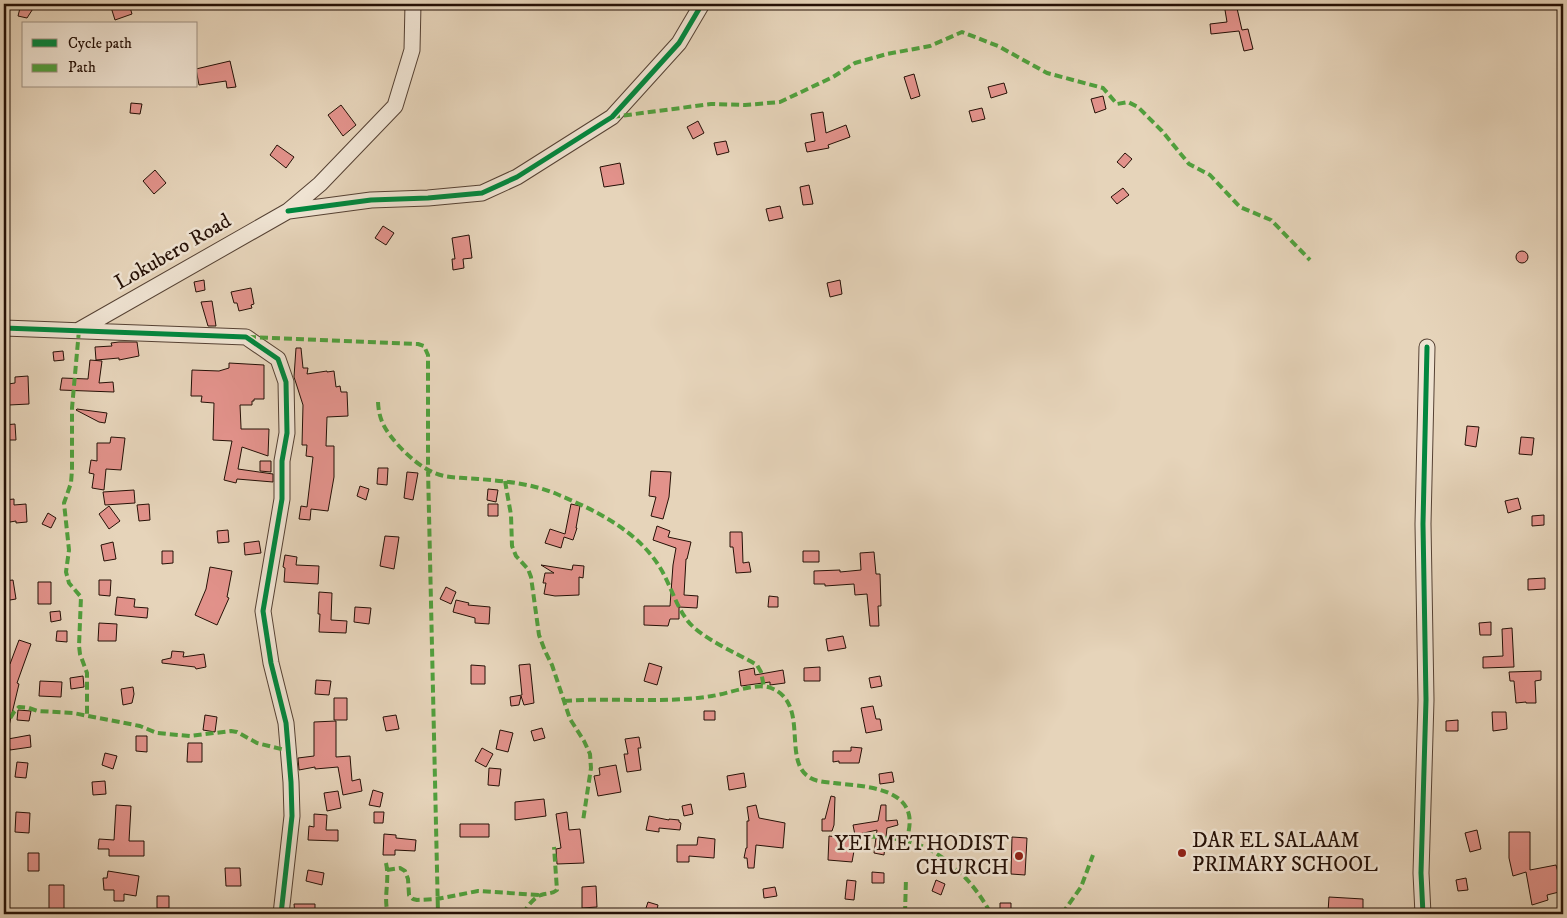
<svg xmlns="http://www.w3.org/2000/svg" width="1567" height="918" font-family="'IM FELL DW Pica',serif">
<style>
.building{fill:#e2928b;stroke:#251006}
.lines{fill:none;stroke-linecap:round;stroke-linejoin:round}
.minor-casing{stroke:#554133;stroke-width:17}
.minor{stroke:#efe3d2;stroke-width:15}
.quiet{stroke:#50a03d;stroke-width:4;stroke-dasharray:8 4;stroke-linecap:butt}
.cycleway-casing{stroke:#efe3d2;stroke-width:8}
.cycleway{stroke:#00873e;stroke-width:5}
.poi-dot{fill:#8f2418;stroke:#efe3d2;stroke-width:2}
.labels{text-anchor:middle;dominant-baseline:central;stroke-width:5;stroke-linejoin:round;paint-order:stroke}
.street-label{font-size:21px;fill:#251006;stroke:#efe3d2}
.poi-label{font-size:21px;fill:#251006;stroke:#efe3d2;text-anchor:start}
</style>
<rect width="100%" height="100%" fill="#e6d4ba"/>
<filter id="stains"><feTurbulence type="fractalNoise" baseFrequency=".004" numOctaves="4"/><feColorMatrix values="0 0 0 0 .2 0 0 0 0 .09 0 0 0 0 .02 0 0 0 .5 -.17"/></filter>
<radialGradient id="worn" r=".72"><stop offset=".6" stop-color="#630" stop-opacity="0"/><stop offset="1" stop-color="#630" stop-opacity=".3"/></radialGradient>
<path class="building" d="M21,4H36L27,18L18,16Z
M110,4H129L132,14L115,20Z
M1224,4H1236L1242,30L1248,29L1253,49L1244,51L1239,31L1211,34L1210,24L1227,22Z
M230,61L236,87L227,88L226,81L199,85L196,69Z
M914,74L920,96L911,99L904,77Z
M1004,83L1007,93L991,98L988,87Z
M1103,96L1106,109L1095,113L1091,99Z
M131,103L142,104L140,114L130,113Z
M341,105L356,125L343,136L328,115Z
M982,108L985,119L972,122L969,111Z
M823,112L826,133L846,125L850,137L828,145L829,148L807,152L805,143L815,141L811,114Z
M698,121L704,133L693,139L687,127Z
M726,141L729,152L717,155L714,143Z
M277,145L294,157L286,168L270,155Z
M1125,153L1132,159L1124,168L1117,162Z
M620,163L624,184L604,187L600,167Z
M155,170L166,183L154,194L143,181Z
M809,185L813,204L803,205L800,187Z
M1123,188L1129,195L1117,204L1111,197Z
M780,206L783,218L769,221L766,209Z
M383,226L394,233L386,245L375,238Z
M469,235L472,258L463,259L464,268L453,270L452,259H455L452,238Z
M1516 257a6 6 0 1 1 12 0a6 6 0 1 1-12 0Z
M204,280L205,290L196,292L194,282Z
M840,280L842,294L830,297L827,283Z
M251,288L254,304L251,305L252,308L239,311L237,303H234L231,292Z
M212,301L216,326H208L201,302Z
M119,342H137L139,356L119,360V358L96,360L95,347L112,346L111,343Z
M296,348H301L303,368H308L307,374L327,371V372L334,371L336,387L340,386L341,392H347L348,416L327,417L326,446H334V477L328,511L311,509L310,520L299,519L301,506L307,507L313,457L306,456L307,445H302L303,405L294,377Z
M63,351L64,360L54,361L53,352Z
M90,360L102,361L99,383L113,382L114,392L60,390L62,378L88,379Z
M229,363L264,365V399H254V401H252V405H240L241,427V429H269L268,456L242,447L238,469L273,474V482L237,479L236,483L224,480L232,441L213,440L214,403L201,402L202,396H191L192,370L219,371L229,368Z
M28,376L29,404L9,405L8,384L15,383V377Z
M77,409L107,413L105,423L99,422L76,410Z
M15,424L16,440H5L4,425Z
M1467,426L1479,427L1476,447L1465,445Z
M111,437L125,438L121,470L106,469L104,490L92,488L94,474L89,473L91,460L97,461V443H110Z
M1521,437L1534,438L1532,455L1519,454Z
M260,461H271V472L260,471Z
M378,468H388L387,485L377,484Z
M651,471L671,472L669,497L663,519L651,516L656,497L649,496Z
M407,472L418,473L413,500L404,498Z
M360,486L369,489L366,500L357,496Z
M488,489L498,490L496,502L487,500Z
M134,490L135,503L105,505L103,492Z
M1518,498L1521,509L1508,513L1505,501Z
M14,499V505L26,504L27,522L16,523V521L4,523V500Z
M149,504L150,520L139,521L137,505Z
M488,504H498V516H488Z
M571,504L580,506L576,528H577L573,540L564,537L561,548L545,543L550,529L565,534Z
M109,506L120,521L109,529L99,514Z
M48,513L56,518L51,528L42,524Z
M1544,515V525L1532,526V516Z
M657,526L670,531L668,537L691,542L687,559H686L684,595L698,596L697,608L679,607V619H670L668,626L644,625V606H670L673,565L676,548L653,540Z
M228,530L229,542L218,543L217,531Z
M730,532H742L743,563L749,562L751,572L736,573L733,547H730Z
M385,536L399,537L394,569L380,566Z
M259,541L261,553L245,555L244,543Z
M113,542L116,559L104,561L101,545Z
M162,551H173V563L162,564Z
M803,551H819V562H803Z
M874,552L876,574H880L881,606H878L879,626H870L867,594L855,595L854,584L825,586V584H814V571L840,570V572L861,570L860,553Z
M285,555L297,557L296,565L319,566L318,584L284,582L285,568L283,567Z
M541,565L572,570L573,565L584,566L583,578L579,577V595L555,596L544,594L546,583H543L545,573H554Z
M210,567L232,571L227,597L229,598L217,625L195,615L206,589Z
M1545,578V589L1528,590V579Z
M13,580L16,599L4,601V581Z
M99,580H111L110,596L99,595Z
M38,582H51V604H38Z
M446,587L456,592L451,604L440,599Z
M319,592L332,593L331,620L347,621L346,633L319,632L320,614H318Z
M769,596L778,597V607H768Z
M117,597L135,599L134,607L148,608L147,618L115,615Z
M456,600L469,603L468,605L490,607L489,624L475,623V618L453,612Z
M355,607L371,608L369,624L354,622Z
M60,611L61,620L51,622L50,612Z
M1491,622V635H1480L1479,623Z
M99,623L117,624L116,641H98Z
M1512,628L1514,667L1483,668V657L1503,656L1502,629Z
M57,631H67V642L56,641Z
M843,636L846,648L828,651L826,639Z
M19,640L31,644L17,683L19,684L8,730H4V670L6,662L10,664Z
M172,651L184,652L183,657L204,654L206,667L196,669L195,667L162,663V660L171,658Z
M649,663L662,667L657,685L644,681Z
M530,664L534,703L524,705L521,696L519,705L511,706L510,697L522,695L519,665Z
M471,665L485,666V684H471Z
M820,667V681H804V668Z
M754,668L755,675L783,670L785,683L770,685V682L741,686L739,671Z
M1541,671V680L1535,681L1536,703H1526V702L1516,703L1514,681H1510L1509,672Z
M83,676L84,687L71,689L70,678Z
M880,676L882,686L871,688L869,678Z
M316,680L331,681L329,695L315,694Z
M40,681L62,682L61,697L39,696Z
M133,687L134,694L132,703L123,705L121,689Z
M334,698H347V720H334Z
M873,706L876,719H880L882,730L866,733L861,708Z
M18,710L31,711L29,721L17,720Z
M704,711H715V720H704Z
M1492,712H1506L1507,729L1493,731Z
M205,715L217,717L215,732L203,730Z
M396,715L399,729L386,731L383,717Z
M1458,720V731H1446V721Z
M336,721V757L350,756L352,781L360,779L362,791L343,795L338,767L315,769V767L299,770L298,758L314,756V722Z
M542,728L545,738L534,741L531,731Z
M500,730L513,733L508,752L496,749Z
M30,735L31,747L10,750L8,739Z
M136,736H147V752L136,751Z
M639,737L641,748H638L641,770L627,772L624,754H628L625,739Z
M188,743H202V762H187Z
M851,747L862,748L859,763H839V761L833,762V751H851Z
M482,748L493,754L486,767L475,761Z
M105,753L117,756L113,769L102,765Z
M17,762L28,763L26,778L15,777Z
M616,765L621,792L598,796L594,776L600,775L599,768Z
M489,768L501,769L499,786L488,785Z
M892,772L894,782L880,784L879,774Z
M744,773L746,787L729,790L727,776Z
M105,781L106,794L93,795L92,782Z
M373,790L383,793L380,807L369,805Z
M338,791L341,808L327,811L324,793Z
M831,796L835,797L834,825L832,831H822V819H825Z
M544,799L546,816L515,820V802Z
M691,804L693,814L684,816L682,806Z
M116,805L131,806L129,841H144V856H109V849H98L99,839L114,840Z
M756,805L759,818L785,823L783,848L756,845L754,868H748L747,858H744L746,848H747V821H749L747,807Z
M881,805H886V821L897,820L898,825L887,828L884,855L874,853L877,830L855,835L853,825L878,821Z
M16,812L30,813L29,833L15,832Z
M374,812H384L383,823H374Z
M567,812L569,830L580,829L584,863L557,864L556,849L561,848L556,814Z
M314,814L327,815L326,830H338V841L308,840L309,826L314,827Z
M649,816L669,820V819L679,820V822L681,823L680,830L659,828V832L646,830Z
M460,824H489V837H460Z
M1477,830L1481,849L1470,852L1465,833Z
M1509,832H1530V870L1556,865L1563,891L1547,895L1548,900L1532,905L1526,872L1513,876L1509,858Z
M384,834L396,835V838L416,840L415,851L395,850V855H383Z
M829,836L852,839L854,851L852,862L828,860Z
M698,837L715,839L714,858L689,856V862H677V845H697Z
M1012,837L1027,838L1025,875L1011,874Z
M28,853H39V871H28Z
M225,868H240L241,886H226Z
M308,870L324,873L322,885L306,881Z
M108,871L139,876L136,896L124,894V901H114V890H104L103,878H107Z
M872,872L884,873V883H872Z
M1466,878L1468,890L1458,891L1456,880Z
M847,880L856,881L854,900L845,899Z
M936,880L945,884L941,895L932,891Z
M49,885H64V912H49Z
M596,886L597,907L582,908V887Z
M775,887L777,896L764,898L763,889Z
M157,896H169V908H157Z
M1329,897L1363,899V913L1328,912Z
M648,902L658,905L656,914H644Z
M1000,903H1011V914H1000Z
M294,904H315V914H295Z"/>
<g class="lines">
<defs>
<path id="minor" d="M289,211L371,200L428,198L482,193L517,177L612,117L679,43L702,4
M4,328L246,337L278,359L286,382L287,433L282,461V499L263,611L271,663L286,723L291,782L292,816L281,914
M79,330L288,211L320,184L395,106L412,50L413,4
M1423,914L1421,873L1426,700L1423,524L1427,347"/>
</defs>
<use href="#minor" class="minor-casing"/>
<use href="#minor" class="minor"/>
<path class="quiet" d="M612,117L711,104L745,105L780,102L833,77L855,63L887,54L930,46L962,32L998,46L1047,73L1103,88L1117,104L1128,102L1138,107L1162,131L1189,164L1210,175L1240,207L1271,220L1310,260
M79,330L72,408V470L71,483L64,503L69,550L66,572L69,583L81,597L79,646L80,654L87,673V716
M248,337L418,344L424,346L428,355V469L438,914
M378,402C379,421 385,430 398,445C410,458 426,472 444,476C455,478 467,478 478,479C506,481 534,484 559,495C597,511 637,531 659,566C670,583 675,604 687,620C700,638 737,653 757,665L761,672L764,687
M505,481L511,515L512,546L516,556L528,569L531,577L539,635L545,651L552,665L570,719L584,741L590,754L591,768L583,821
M564,701C613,697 663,704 712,696C727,694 756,682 771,688C810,703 782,760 809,777C816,782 826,782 834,783C857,786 903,786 909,815C911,824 908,833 907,841
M4,728L14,712L19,707L29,708L38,711L73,713L140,726L157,733L190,736L231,731L237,732L257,743L289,751
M868,836C881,838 895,838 907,841C944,850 974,882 991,914
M386,863C390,881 383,897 388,914
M387,870L400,868L405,871L408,879L409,895L413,899L417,900L437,899L478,891L540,895
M523,914C527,907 533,898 541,895C547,893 552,894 557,890L554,847
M905,914L906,878
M1062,914L1081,887L1093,855
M1558,914L1563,907"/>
<defs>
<path id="cycleway" d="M288,211L371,200L428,198L482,193L517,177L612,117L679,43L702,4
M4,328L246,337L278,359L286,382L287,433L282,461V499L263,611L271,663L286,723L291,782L292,816L281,914
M1423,914L1421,873L1426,700L1423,524L1427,347"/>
</defs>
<use href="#cycleway" class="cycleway-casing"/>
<use href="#cycleway" class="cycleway"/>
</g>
<g class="poi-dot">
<circle cx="1182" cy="853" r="5"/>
<circle cx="1019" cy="856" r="5"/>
</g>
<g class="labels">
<g class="street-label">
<text transform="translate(173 252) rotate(-30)">Lokubero Road</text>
</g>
<g class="poi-label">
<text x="1192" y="841">DAR EL SALAAM<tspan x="1192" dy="24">PRIMARY SCHOOL</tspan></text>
<text x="1009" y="844" text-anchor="end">YEI METHODIST<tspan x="1009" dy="24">CHURCH</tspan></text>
</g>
</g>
<rect width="1567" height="918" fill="none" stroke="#e6d4ba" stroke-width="20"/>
<rect x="5" y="5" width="1557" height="908" fill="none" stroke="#251006" stroke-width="2.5"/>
<rect x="10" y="10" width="1547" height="898" fill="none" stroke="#251006"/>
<rect x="22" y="22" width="175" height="65" fill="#efe3d2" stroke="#9e8f80"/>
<rect x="32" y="39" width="25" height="8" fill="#00873e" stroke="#9e8f80"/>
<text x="68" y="48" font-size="15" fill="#251006">Cycle path</text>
<rect x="32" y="64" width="25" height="8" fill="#50a03d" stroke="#9e8f80"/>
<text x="68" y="72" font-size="15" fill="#251006">Path</text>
<rect width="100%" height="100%" filter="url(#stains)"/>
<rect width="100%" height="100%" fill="url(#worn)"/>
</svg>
